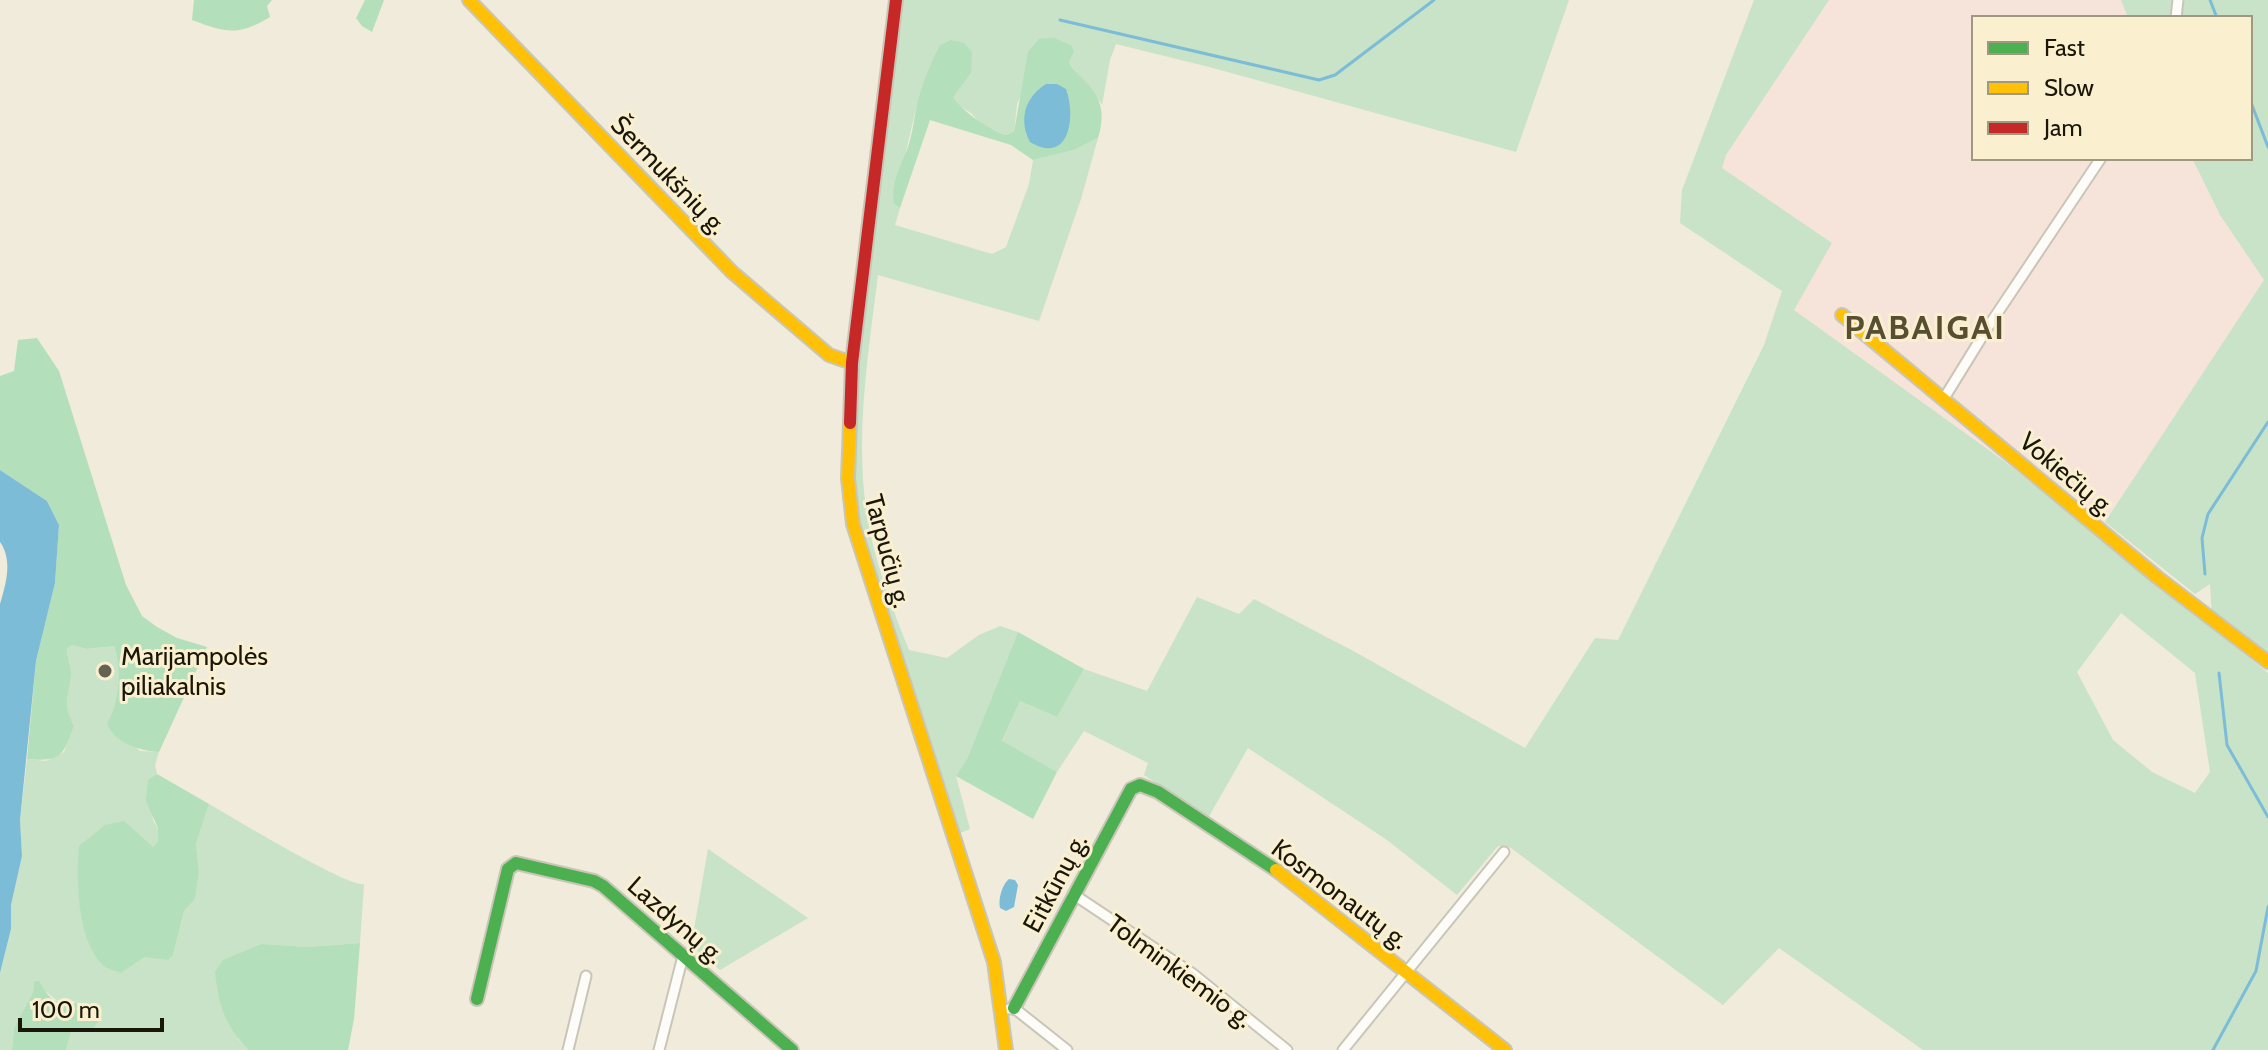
<svg xmlns="http://www.w3.org/2000/svg" width="2268" height="1050" font-family="Cabin,sans-serif">
<style>
.industrial{fill:#f6e4db}
.green{fill:#c8e3c8;fill-rule:evenodd}
.forest{fill:#b3dfbb}
.water{fill:#7cbcd7}
.lines{fill:none;stroke-linecap:round;stroke-linejoin:round}
.stream{stroke:#7cbcd7;stroke-width:3}
.street-casing{stroke:#c9c6b8;stroke-width:13}
.fast-casing{stroke:#c9c6b8;stroke-width:16}
.slow-casing{stroke:#c9c6b8;stroke-width:16}
.jam-casing{stroke:#c9c6b8;stroke-width:16}
.street{stroke:#fdfcf9;stroke-width:9}
.fast{stroke:#4caf50;stroke-width:12}
.slow{stroke:#ffc107;stroke-width:12}
.jam{stroke:#c62828;stroke-width:12}
.poi-dot{fill:#656153;stroke:#faf0d0;stroke-width:3}
.labels{text-anchor:middle;dominant-baseline:central;stroke-width:6;stroke-linejoin:round;paint-order:stroke}
.street-label{font-size:26px;fill:#1a160a;stroke:#faf0d0}
.poi-label{font-size:26px;fill:#1a160a;stroke:#faf0d0;text-anchor:start}
.district-label{font-size:34px;font-weight:bold;letter-spacing:2px;fill:#584f33;stroke:#faf0d0}
</style>
<rect width="100%" height="100%" fill="#f0ebda"/>
<path class="industrial" d="M1829,0H2121L2128,18H1974V158H2192L2220,215L2264,280L2105,522L2093,535L2004,461L1793,310L1722,168L1726,155Z"/>
<path class="green" d="M901,0H1569L1516,152L1213,68L1116,44L1110,60L1102,105C1093,90 1074,74 1069,61L1073,52L1022,93L1017,104L1014,133L1006,135L982,125L971,113L960,106L953,97L950,40L940,45L916,108L894,204L900,208L895,225L992,254L1006,247L1029,184L1033,160L1074,150L1098,138L1081,199L1039,321L878,275C867,363 851,457 873,545C882,581 895,616 909,650L947,658L979,635L1000,626L1018,632L967,759L956,776L970,829L960,833L862,538C842,449 858,355 869,266C880,177 890,89 901,0Z
M1754,0H1829L1726,155L1722,168L1832,243L1794,310L2004,461L2268,673V1050H1923L1779,948L1723,1005L1511,848L1498,846L1457,895L1387,840L1248,748L1208,818L1144,775L1148,763L1084,731L1057,772L1002,742L1020,701L1057,717L1084,669L1147,691L1197,597L1239,614L1254,599L1357,653L1525,748L1595,638L1618,640L1764,345L1782,291L1680,223L1682,190ZM2121,613L2195,673L2210,772L2195,793L2152,772L2113,740L2077,672Z
M2121,0H2268V662L2212,618L2210,584L2195,594L2105,522L2264,280L2220,215L2192,158H2250V18H2128Z
M72,645L87,649L114,646C122,669 119,703 107,723L140,751L159,752L155,765L157,774L148,781L153,820L158,829V841L153,847L148,844L121,973L145,957L173,955L184,911L195,899L199,872L196,844L209,804C232,817 348,888 364,884L360,943L308,947L262,944L238,1039L248,1050H66L71,1032L92,1029L74,1001L60,1003L34,982L33,992L14,1028L12,1050H0V973L11,929V905L22,856L20,820L27,759L46,761L64,752L74,726C62,703 69,699 71,675C72,667 67,658 67,649Z
M708,849L808,918L720,970L691,946Z"/>
<path class="forest" d="M194,0H272L267,6L270,17C238,36 227,33 192,20Z
M365,0H384L372,32L362,26L356,18Z
M1054,38L1072,46L1074,52L1069,61C1072,69 1075,71 1081,77C1101,96 1106,111 1098,138L1074,150L1033,160L1011,145L930,120L900,208L894,204C890,179 905,161 910,140C913,130 914,119 916,109C921,87 930,65 940,45L950,40L964,43L972,52L971,73L953,97C964,113 988,129 1006,135L1014,132L1028,52L1039,39Z
M37,338L59,371L126,585L142,616L157,627L177,638L207,647L159,752C140,751 114,743 107,723C119,703 122,669 114,646L87,649L72,645L67,649C67,658 72,667 71,675C69,699 62,703 74,726C63,756 61,762 27,759L36,661L55,583L59,525L47,501L0,470V376L14,371L18,340Z
M1018,632L1084,669L1057,717L1020,701L1002,741L1057,772L1033,819L956,776L967,759Z
M157,774L209,804L196,844L199,872L195,899L184,911L173,955L168,960L145,957L121,973C117,971 108,969 104,966C77,942 76,879 79,846L105,825L124,821L153,847L158,841V828L146,801L148,780Z
M360,943L354,1019L348,1050H248C224,1023 219,1006 215,972L223,960L262,944L308,947Z
M39,981C42,986 46,993 50,997C67,1012 85,990 98,1022L92,1029L71,1032L66,1050H12L14,1028L33,992L34,982Z"/>
<path class="water" d="M1046,84H1057L1066,89C1076,116 1070,166 1030,142C1018,120 1025,97 1046,84Z
M0,470L47,501L59,525L55,583L36,661L20,820L22,856L11,905V929L0,973V604C6,584 13,560 0,542Z
M1009,879L1015,880L1018,885L1014,907L1006,911L1000,908C998,899 1002,885 1009,879Z"/>
<g class="lines">
<path class="stream" d="M2210,0L2217,18
M1060,20L1319,80L1335,75L1434,0
M2250,100L2268,147
M2205,574L2202,538L2208,514L2268,422
M2219,673L2227,745L2268,817
M2213,1050L2256,971L2268,907"/>
<defs>
<path id="street" d="M2176,18L2178,0
M1943,400L1988,327L2101,158
M1073,894L1193,974L1287,1050
M1009,1009L1014,1008L1067,1050
M568,1050L586,976
M659,1050L683,956
M1343,1050L1504,852"/>
<path id="fast" d="M477,999L508,869L516,863L594,881L603,886L792,1050
M1014,1008L1131,789L1140,785L1158,792L1276,870"/>
<path id="slow" d="M469,0L732,272L829,355L852,363
M1842,315L2157,577L2268,662
M850,423L848,478L853,524L994,962L1006,1050
M1276,870L1505,1050"/>
<path id="jam" d="M850,423L852,363L896,0"/>
</defs>
<use href="#street" class="street-casing"/>
<use href="#fast" class="fast-casing"/>
<use href="#slow" class="slow-casing"/>
<use href="#jam" class="jam-casing"/>
<use href="#street" class="street"/>
<use href="#fast" class="fast"/>
<use href="#slow" class="slow"/>
<use href="#jam" class="jam"/>
</g>
<circle class="poi-dot" cx="105" cy="671" r="8"/>
<g class="labels">
<g class="street-label">
<text transform="translate(669 175) rotate(46)">Šermukšnių g.</text>
<text transform="translate(2067 474) rotate(40)">Vokiečių g.</text>
<text transform="translate(888 551) rotate(75)">Tarpučių g.</text>
<text transform="translate(1055 883) rotate(-62)">Eitkūnų g.</text>
<text transform="translate(1340 894) rotate(37)">Kosmonautų g.</text>
<text transform="translate(676 920) rotate(41)">Lazdynų g.</text>
<text transform="translate(1180 971) rotate(36)">Tolminkiemio g.</text>
</g>
<g class="poi-label">
<text x="121" y="656">Marijampolės<tspan x="121" dy="30">piliakalnis</tspan></text>
</g>
<g class="district-label">
<text x="1925" y="327">PABAIGAI</text>
</g>
</g>
<rect x="1972" y="16" width="280" height="144" fill="#faf0d0" stroke="#a09981" stroke-width="2"/>
<rect x="1988" y="42" width="40" height="12" fill="#4caf50" stroke="#a09981" stroke-width="2"/>
<text x="2044" y="56" font-size="24" fill="#1a160a">Fast</text>
<rect x="1988" y="82" width="40" height="12" fill="#ffc107" stroke="#a09981" stroke-width="2"/>
<text x="2044" y="96" font-size="24" fill="#1a160a">Slow</text>
<rect x="1988" y="122" width="40" height="12" fill="#c62828" stroke="#a09981" stroke-width="2"/>
<text x="2044" y="136" font-size="24" fill="#1a160a">Jam</text>
<path d="M20 1018v12h142v-12" fill="none" stroke="#1a160a" stroke-width="4"/>
<text x="32" y="1018" font-size="24" fill="#1a160a" stroke="#faf0d0" stroke-width="6" paint-order="stroke">100 m</text>
</svg>
